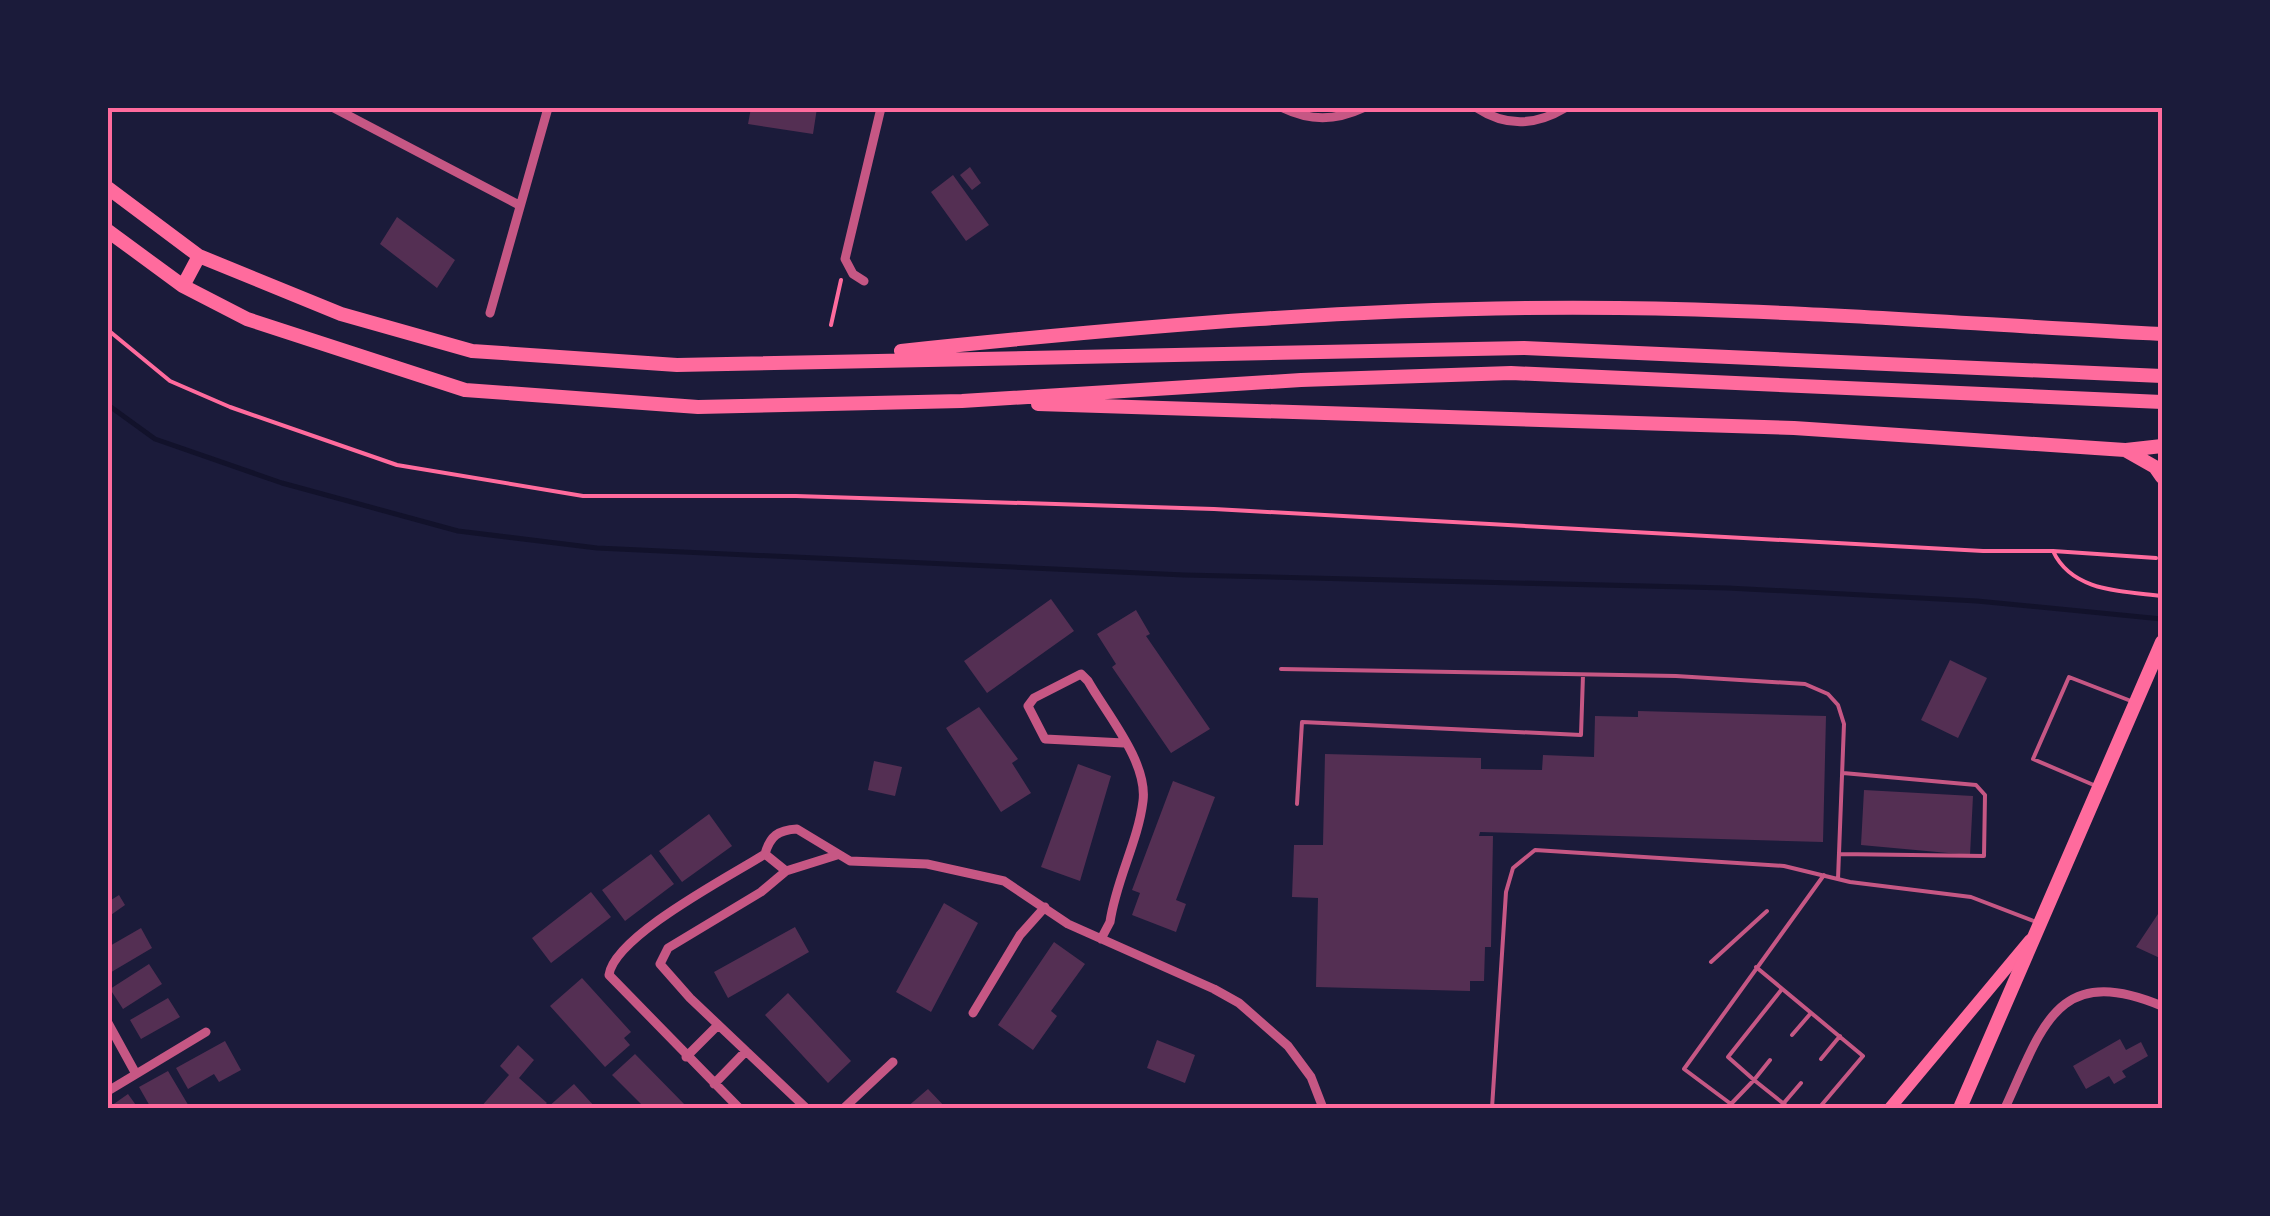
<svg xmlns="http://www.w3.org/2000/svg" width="2270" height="1216" font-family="Cabin,sans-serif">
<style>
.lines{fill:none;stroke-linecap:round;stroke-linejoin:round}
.stream{stroke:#12122b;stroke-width:5}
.building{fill:#542f53}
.path{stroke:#ff6b9d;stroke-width:4}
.service{stroke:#c65784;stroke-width:4}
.minor{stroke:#c65784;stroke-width:9}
.secondary{stroke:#ff6b9d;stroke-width:12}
.primary{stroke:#ff6b9d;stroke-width:14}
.neatline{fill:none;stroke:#ff6b9d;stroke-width:4}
</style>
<rect width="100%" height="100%" fill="#1b1b3a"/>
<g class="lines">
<path class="stream" d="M108,405L155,439L282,483L458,531L597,548L1184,575L1728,588L1977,601L2162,619"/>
</g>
<path class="building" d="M751,108H817L813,134L748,124Z
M970,167L981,183L972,190L960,175Z
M953,175L989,225L966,241L931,192Z
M397,217L455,260L437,288L380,244Z
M1051,599L1074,631L987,693L964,661Z
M1136,610L1150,634L1146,636L1210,729L1171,753L1112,667L1116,664L1097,634Z
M1950,660L1987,678L1958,738L1921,720Z
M979,707L1018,759L1012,763L1031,793L1001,812L946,728Z
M1638,711L1826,716L1823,842L1480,832L1479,836H1493L1491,947H1485L1484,981H1470V991L1316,987L1318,898L1292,897L1294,845H1323L1325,754L1481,758V769L1542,770L1543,755L1594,757L1595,716L1638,717Z
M874,761L902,767L895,796L868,790Z
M1078,764L1111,776L1080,881L1041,867Z
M1173,781L1215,797L1176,900L1186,904L1176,932L1132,915L1140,893L1132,890Z
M1864,790L1973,796L1970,855L1861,845Z
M709,814L732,846L682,882L659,851Z
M651,854L674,884L625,921L602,890Z
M591,892L611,917L551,963L532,938Z
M119,895L125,905L108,917V902Z
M944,903L978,923L931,1012L896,992Z
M2158,914L2162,916V959L2136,947Z
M795,927L809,952L728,998L714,972Z
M141,928L152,948L108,974V947Z
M1054,942L1085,964L1051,1011L1057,1016L1033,1050L998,1025Z
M149,964L162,984L123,1009L110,989Z
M582,978L631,1032L624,1038L630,1045L605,1067L550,1006Z
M788,993L851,1061L828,1083L765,1015Z
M168,998L180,1017L141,1039L130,1020Z
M2120,1039L2126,1050L2141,1042L2148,1056L2122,1071L2126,1077L2114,1084L2109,1076L2086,1089L2073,1066Z
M1157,1040L1195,1055L1185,1083L1147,1068Z
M225,1041L241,1070L219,1082L214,1074L188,1089L176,1068Z
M518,1045L534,1060L519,1078L547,1103L542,1108H480L509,1075L500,1066Z
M635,1054L688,1108H645L612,1075Z
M168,1071L190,1108H151L139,1087Z
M574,1084L596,1108H547Z
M928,1089L946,1108H906Z
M128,1094L138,1108H108Z"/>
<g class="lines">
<path class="path" d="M831,325L841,280
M108,330L170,381L230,407L397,465L583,496H796L1214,509L1983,551H2053C2072,592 2122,591 2162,596
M2053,551L2156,558"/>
<path class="service" d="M1281,669L1676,676L1805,684L1828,694L1838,705L1844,724L1838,879
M2096,786L2033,759L2069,677L2131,701
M1297,804L1302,722L1581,735L1583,675
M1839,854L1984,856L1985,795L1976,785L1843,773
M1711,962L1767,911
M1756,967L1863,1056L1819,1108
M1792,1035L1811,1013
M1821,1059L1840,1036
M1770,1060L1754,1080L1728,1057L1782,989
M1783,1104L1801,1083
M1492,1108L1506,892L1513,868L1535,850L1784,866L1850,882L1971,897L2036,922
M1727,1108L1731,1104L1737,1108
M1789,1108L1754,1080L1731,1104L1684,1069L1824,875"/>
<path class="minor" d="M334,108L519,205
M1283,108C1310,121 1335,121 1363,108
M1477,108C1506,127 1535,126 1565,108
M864,281L853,274L845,259L881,108
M490,313L548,108
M837,855L786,871L765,854C770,836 778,830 797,829L850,861L927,864L1004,881L1068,924L1214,989L1239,1003L1288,1046L1311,1077L1323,1108
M786,871L761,892L668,948L660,964L690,998L806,1108
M1101,939L1110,922C1116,880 1138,842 1143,801C1148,762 1106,713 1088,681L1081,674L1034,698L1028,706L1045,739L1124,743
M973,1013L1020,935L1045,907
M108,1023L136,1074
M686,1057L718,1025
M714,1084L746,1051
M108,1091L206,1032
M739,1108L609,975C614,936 732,875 765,854
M844,1108L893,1062
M2005,1108C2043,1026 2057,962 2162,1006"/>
<path class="secondary" d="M1890,1108L2030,940"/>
<path class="primary" d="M108,188L199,256L341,314L472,351L677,365L1524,348L2162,376
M108,231L183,286L247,319L465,390L698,407L962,401L1301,380L1511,373L2162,402
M183,286L199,256
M901,351C1138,326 1379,305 1618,308C1800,310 1981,325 2162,334
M1038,404L1794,428L2125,450L2155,467L2162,477
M2126,450L2162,446
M1960,1108L2162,642"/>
</g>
<rect width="2270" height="1216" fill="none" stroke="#1b1b3a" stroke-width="220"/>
<rect x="110" y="110" width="2050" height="996" class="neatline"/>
</svg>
